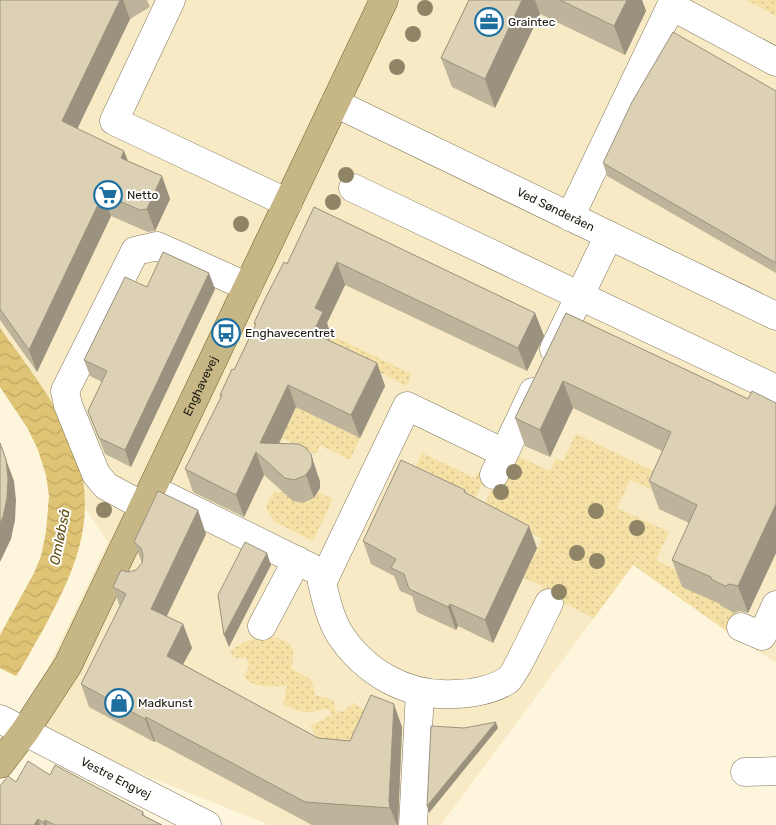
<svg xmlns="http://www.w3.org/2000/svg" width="776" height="825" font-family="Rubik,sans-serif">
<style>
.built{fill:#f7eac4}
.grass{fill:url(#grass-dots)}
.water{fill:url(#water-waves)}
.pier{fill:#fef5dd}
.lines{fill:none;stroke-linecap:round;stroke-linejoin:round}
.minor-casing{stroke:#7f765b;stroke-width:29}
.major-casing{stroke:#726029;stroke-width:29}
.minor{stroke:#fff;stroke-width:28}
.major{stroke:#c7b787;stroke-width:28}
.tree{fill:#8f8566}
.wall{fill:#bdb49b}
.shaded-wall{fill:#9a927e}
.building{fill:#dcd1b4;stroke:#9a927e}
.labels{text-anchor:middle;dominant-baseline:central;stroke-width:4;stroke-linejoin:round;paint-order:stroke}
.poi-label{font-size:12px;fill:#1c190e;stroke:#fff;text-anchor:start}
.street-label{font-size:12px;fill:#1c190e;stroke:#fff}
.water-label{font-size:14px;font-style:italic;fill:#5d4b0a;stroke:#fff}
</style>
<defs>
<pattern id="grass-dots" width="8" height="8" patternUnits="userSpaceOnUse" patternTransform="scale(1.25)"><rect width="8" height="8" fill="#f5e0a5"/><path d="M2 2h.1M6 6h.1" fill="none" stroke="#d1c08d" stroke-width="1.8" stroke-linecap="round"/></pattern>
<pattern id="water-waves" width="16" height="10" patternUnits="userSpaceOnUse" patternTransform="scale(1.25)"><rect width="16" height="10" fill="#e0c475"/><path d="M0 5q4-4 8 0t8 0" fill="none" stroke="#c0a864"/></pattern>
</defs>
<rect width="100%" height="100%" fill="#fef5dd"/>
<path class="built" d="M0,0H776V663L732,635L633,565L441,825H270L49,737L31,704L108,542L0,381Z"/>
<path class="grass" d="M747,0H776V16Z
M331,335L411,374L407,386L371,368L317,365Z
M302,396L318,418L360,438L350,460L320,445L316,454L282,438Z
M576,434L672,480L665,495L630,480L617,508L669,532L656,560L687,575L682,587L721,604V606L742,616L732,635L633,565L594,618L541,592L543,586L523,578L542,539L483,509L495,479L515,455L550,471L556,458L563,461Z
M422,453L475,478L479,471L486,474L472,506L411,477Z
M274,492H286C296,504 308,507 318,492L333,499L313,541L273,521L266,507Z
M271,637C292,640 297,648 291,668L310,679L313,685L315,695L333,700L335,705L334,709L338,712L344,711L353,703L368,712L352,755L324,750L310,726L332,715L328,708C307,714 302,714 283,704L287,686C272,686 255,690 244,676L249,666L246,657C239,659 235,659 230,653C241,640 255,638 271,637Z"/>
<path class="water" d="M0,328C28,367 64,412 78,458C97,523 74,572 44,628C30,653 17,677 0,700V635L34,573L41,556L46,532L49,496L46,475L38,450L28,429L0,387Z"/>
<path class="pier" d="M0,668L18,677L0,702Z"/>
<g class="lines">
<defs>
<g id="minor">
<path d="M171,0L114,121L288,203"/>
<path id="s1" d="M335,103L776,316"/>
<path d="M353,188L776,389"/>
<path d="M570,217L671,6L776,62"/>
<path d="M554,349L609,235"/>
<path d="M504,453L407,406L322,583C326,600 330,617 339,633C364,672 407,697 454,694C471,694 493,690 508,680C514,676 543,615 549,603"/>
<path d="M494,475L533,392"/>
<path d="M166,496L326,575"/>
<path d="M143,506L106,486L96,474L68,405L65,391L135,251L157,246L248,287"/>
<path d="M262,626L297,560"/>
<path d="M741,627L762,636L776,605"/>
<path id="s2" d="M0,719L207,825"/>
<path d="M745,772L776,771"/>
<path d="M413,825L420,692"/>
</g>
<g id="major">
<path id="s3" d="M0,764L25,731L68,665L384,0"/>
</g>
</defs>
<use href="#minor" class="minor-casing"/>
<use href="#major" class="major-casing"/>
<use href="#minor" class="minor"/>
<use href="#major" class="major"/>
</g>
<g class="tree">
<circle cx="425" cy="8" r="8"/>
<circle cx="413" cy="34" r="8"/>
<circle cx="397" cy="67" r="8"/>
<circle cx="346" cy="175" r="8"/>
<circle cx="333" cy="202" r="8"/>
<circle cx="241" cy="224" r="8"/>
<circle cx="514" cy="472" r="8"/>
<circle cx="501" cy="492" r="8"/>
<circle cx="104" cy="510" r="8"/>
<circle cx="596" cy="511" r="8"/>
<circle cx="637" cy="528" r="8"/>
<circle cx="577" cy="553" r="8"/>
<circle cx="597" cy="561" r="8"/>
<circle cx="559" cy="592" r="8"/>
</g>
<path class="wall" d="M0,0H147L150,7L130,19L77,129L124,151L128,162L162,176L170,199L155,231L148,232L111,216L37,372L0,320Z
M469,0H642L646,11L625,55L540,14L495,108L452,87L441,58Z
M776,91V273L607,176L603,163Z
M314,207L535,313L544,336L527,371L345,285L327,323L331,335L329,341L377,363L385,386L360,438L296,407L279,444L319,477L320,482V488L314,498L303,503L293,501L264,475L244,517L193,492L185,469L221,398L220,395L234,370L255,326L254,323L287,264Z
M147,287L215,289L131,467L105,454L88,411L102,382L90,376L84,360Z
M566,313L748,399L776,403V553L748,613L740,611L735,613L721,606L720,604L682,587L672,560L689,523L659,509L649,481L662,451L573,408L550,457L525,446L515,418Z
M465,490L466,492L537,548L493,643L458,626L456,630L417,612L412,596L400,591L394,576L371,564L363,541Z
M206,534L167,616L183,624L192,648L183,664L318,738L350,741L402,727L398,825H312L155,741L154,742L89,707L81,684L120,607L113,587L128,572L136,570L142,563L134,542Z
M50,775L143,812L145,816L162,825H0L16,782Z"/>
<path class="shaded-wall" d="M120,0H123L130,19L70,144L62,121Z
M522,0H535L540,14L495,108L485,79Z
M627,0H642L646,11L625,55L614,26Z
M124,151L133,173L121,158Z
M162,176L170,199L155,231L147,209Z
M103,194L111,216L37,372L29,350Z
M337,262L345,285L327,323L331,335L321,356L313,333L315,308Z
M209,273L215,289L131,467L125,450Z
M535,313L544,336L527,371L518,348Z
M377,363L385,386L360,438L351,415Z
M563,381L573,408L550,457L540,430Z
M288,385L296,407L269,464L260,443Z
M0,443L14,481L16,500L15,520L11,539L0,562Z
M256,452L264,475L244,517L236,495Z
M311,454L320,482V488L314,498L306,475Z
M776,504V553L748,613L738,586Z
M198,510L206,534L159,632L151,609Z
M529,526L537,548L493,643L485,620Z
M267,553L271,565L229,647L224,635Z
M450,604L458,626L456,630L448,607Z
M183,624L192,648L175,679L167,656Z
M394,704L402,727L398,825H397L390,808L389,801Z
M146,717L155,741L154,742L145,719Z
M496,722L498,728L429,813L427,806Z
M38,819L40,825H34Z
M45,820L47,825H44V823Z"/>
<path class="building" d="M0,0H120L62,121L124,151L121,158L162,176L147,209L140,210L103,194L29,350L0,309Z
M469,0H522L485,79L441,58Z
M560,0H627L614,26Z
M673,32L776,91V263L603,163L632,102Z
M314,207L535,313L518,348L337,262L315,308L323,312L313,333L377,363L351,415L288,385L260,443L299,444L306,448L311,454L312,459V466L306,475L294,480L285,478L256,452L236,495L185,469L222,395H220L232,369L234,370L256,324L254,323L266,297L284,262L287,264Z
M163,252L209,273L125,450L99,438L88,411L107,371L84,360L125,277L147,287Z
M566,313L748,399L752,391L776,403V504L738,586L730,584L725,586L711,579V577L672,560L697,505L649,481L671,432L563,381L540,430L515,418Z
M0,443L6,459L8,479L7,498L3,517L0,523Z
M401,460L465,490L464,492L529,526L485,620L450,604L448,607L409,589L404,574L391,568L396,559L363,541Z
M158,491L198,510L151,609L183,624L167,656L318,738L350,741L371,695L394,704L389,801L390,808L305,802L146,717L145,719L81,684L126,594L113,587L121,570L128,572L136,570L142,563L143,556L141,548L134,542Z
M245,542L267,553L224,635L218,595Z
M496,722L427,806L431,726L464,728Z
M28,761L50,775L55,765L143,812L142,815L162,825H55L45,820L44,823L38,819L34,825H0V786L8,776L16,782Z"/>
<defs>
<symbol id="office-ring" viewBox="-11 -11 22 22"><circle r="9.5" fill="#fff" stroke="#1d6fa0" stroke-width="1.5"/><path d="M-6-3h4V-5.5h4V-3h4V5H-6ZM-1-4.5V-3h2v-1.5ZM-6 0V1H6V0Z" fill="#1d6fa0"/></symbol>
<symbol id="supermarket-ring" viewBox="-11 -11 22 22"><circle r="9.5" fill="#fff" stroke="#1d6fa0" stroke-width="1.5"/><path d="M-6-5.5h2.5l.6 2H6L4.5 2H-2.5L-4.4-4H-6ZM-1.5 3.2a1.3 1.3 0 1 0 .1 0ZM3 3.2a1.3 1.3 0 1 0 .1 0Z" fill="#1d6fa0"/></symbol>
<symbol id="bus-ring" viewBox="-11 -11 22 22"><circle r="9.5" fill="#fff" stroke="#1d6fa0" stroke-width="1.5"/><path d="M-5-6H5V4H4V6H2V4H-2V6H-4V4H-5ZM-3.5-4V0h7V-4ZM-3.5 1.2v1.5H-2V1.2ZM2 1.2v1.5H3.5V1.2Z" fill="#1d6fa0"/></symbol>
<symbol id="shop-ring" viewBox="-11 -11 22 22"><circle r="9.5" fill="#fff" stroke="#1d6fa0" stroke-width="1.5"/><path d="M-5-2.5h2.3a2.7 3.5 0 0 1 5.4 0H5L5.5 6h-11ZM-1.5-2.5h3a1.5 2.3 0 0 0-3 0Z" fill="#1d6fa0"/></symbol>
</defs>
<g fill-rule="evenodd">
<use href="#office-ring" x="473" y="6" width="32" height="32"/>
<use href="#supermarket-ring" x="92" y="179" width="32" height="32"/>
<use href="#bus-ring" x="210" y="317" width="32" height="32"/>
<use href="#shop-ring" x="103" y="687" width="32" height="32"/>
</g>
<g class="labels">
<g class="poi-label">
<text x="508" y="22">Graintec</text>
<text x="127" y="195">Netto</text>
<text x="245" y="333">Enghavecentret</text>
<text x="138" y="703">Madkunst</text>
</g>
<g class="street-label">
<text stroke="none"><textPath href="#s1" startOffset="245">Ved Sønderåen</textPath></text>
<text stroke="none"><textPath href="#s3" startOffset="429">Enghavevej</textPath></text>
<text stroke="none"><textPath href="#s2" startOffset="130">Vestre Engvej</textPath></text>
</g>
<g class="water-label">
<text transform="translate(60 537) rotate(-79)">Omløbså</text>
</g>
</g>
</svg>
